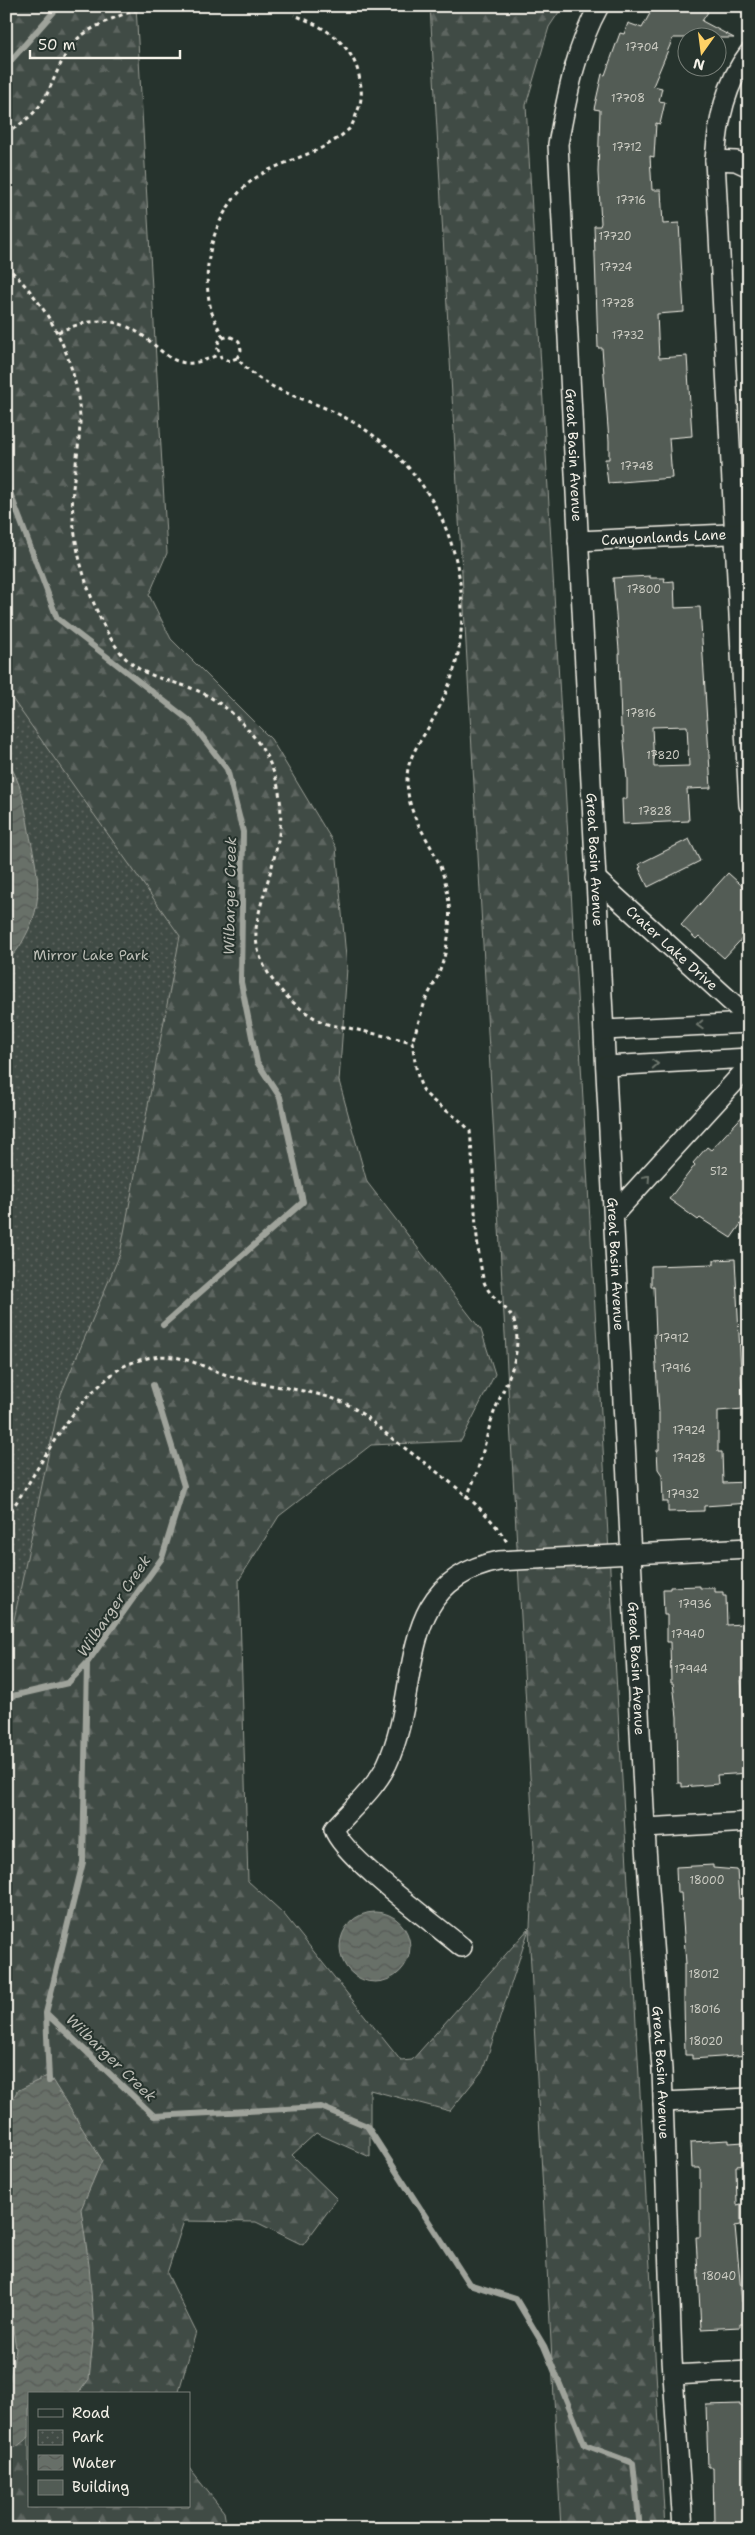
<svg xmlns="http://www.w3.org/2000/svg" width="755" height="2535" font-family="'Shantell Sans',sans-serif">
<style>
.forest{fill:url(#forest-firs);stroke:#9a9e96}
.park{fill:url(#park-dots);stroke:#9a9e96}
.water{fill:url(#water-waves);stroke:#9fa39b}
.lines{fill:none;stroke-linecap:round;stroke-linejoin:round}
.stream{stroke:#9fa39b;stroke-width:6}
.building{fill:#525c55;stroke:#f4f1e8;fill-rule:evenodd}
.minor-casing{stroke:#f4f1e8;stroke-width:22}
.path{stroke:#f4f1e8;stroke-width:3;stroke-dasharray:4 4;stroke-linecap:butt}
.minor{stroke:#26332d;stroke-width:19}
.oneway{stroke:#6e766e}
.labels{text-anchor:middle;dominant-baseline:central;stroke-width:4;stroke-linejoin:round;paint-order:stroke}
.number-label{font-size:11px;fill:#ccccc3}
.street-label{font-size:14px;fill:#f4f1e8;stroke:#26332d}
.park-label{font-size:14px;fill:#bebfb7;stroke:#26332d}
.water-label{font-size:15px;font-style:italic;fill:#bcbdb5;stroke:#26332d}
</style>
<defs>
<pattern id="forest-firs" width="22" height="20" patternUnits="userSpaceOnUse" patternTransform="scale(1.25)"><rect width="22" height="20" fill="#414b45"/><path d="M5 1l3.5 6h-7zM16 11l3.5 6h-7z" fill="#5d6560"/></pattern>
<pattern id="park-dots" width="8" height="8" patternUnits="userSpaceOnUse" patternTransform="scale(1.25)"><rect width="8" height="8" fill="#414b45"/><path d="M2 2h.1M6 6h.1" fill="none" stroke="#5d6560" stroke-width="1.8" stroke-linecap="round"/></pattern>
<pattern id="water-waves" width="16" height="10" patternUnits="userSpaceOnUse" patternTransform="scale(1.25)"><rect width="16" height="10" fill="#676f68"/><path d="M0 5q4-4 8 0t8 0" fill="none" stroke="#565a55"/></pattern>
</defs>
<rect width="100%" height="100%" fill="#26332d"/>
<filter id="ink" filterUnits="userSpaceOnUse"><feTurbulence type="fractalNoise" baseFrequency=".02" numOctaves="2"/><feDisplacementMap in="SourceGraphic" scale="10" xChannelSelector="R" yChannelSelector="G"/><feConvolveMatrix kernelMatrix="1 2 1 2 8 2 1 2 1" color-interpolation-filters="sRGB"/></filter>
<g filter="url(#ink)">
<path class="forest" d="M6,6H136L167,553L149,595L171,639L271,739L336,847L347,968L339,1081L367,1182L481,1330L495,1374L461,1441L371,1445L279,1516L239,1580L248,1881L283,1913L401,2061L412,2060L530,1927L534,1847L430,6H563L549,27L526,105L665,2529H561L529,1929L483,2070L450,2111L370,2090V2157L316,2133L292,2155L337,2199L303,2245L256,2222L184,2221L167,2273L196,2332L178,2394H29V2506H189V2468L224,2512L227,2529H6Z"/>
<path class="park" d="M6,690L180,936L120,1254L61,1394L6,1658Z"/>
<path class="water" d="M6,759C21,780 25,806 29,831C36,866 45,898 28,931C22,943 17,953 6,961Z
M340 1947a35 35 0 1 1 70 0a35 35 0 1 1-70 0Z
M49,2075L102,2160L81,2209L89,2265L94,2330L89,2379L78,2394H29V2437L16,2447L6,2448V2397L16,2349L6,2282V2113L17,2091Z"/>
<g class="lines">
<path class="stream" d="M6,66L59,6
M6,482L57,618L190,721L227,769L243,832L241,982L257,1062L280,1097L303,1202L163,1325
M87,1663L83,1862L46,2013L154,2116L321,2107L367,2126L469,2284L516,2299L544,2346L585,2445L633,2463L640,2529
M8,1697L68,1683L87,1663L162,1558L184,1486L153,1385
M46,2013L49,2081"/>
</g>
<path class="building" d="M654,6H698L708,12L702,21L734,38H673L653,86L662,88L659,101L665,102L660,124L656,123L654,157L650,156L652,190H661L663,224L679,223L684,312L657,314L659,358L687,356L692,436L669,438L672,478L608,483L605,459H609V441L602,348H598L594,226H600L601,223L598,172L600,110L594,109L602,74L605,75L620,33L624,34L628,23L642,28Z
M650,576V578H665L664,582L674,581L675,608L700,607L711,788L687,789L689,821L623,824L622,799H627V780L623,728H621L619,650L613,578ZM687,726L689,766L654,767L652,727Z
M689,839L700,861L648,887L639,868L641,867L639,864Z
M728,873L749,892V931L724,958L699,936L696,939L681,925Z
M749,1109V1209L740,1219L743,1221L731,1238L700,1218L698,1220L669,1199L695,1165L693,1163L707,1147L711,1150Z
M735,1259L743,1409L718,1411V1452H722L723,1483L748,1482L749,1503L704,1506V1511L668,1512V1502H663L662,1475L658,1469L657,1450H659V1413L654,1334H656L654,1287H651V1266L714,1264V1260Z
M700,1586V1588H715V1592H723V1596H726L727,1625L742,1624L744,1678H741L744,1723H747L749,1773L717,1775L718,1784L682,1787V1783H678L677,1717L673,1683H671L670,1642H667V1615H664L663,1589H670V1587Z
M713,1865V1868L737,1870L739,1899L749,1898V2055L692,2059V2055H685L684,2001V1964H686L681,1893H677L676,1867Z
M729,2140V2143L744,2142V2145H749V2165L736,2166L737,2205L741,2204V2225L735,2226L742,2302H749V2324H740V2327L701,2329L696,2237H700V2168H692L691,2142Z
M740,2404V2406H749V2524L714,2525L713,2467H708L706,2405Z"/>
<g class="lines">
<defs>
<g id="minor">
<path id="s1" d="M599,6C575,49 567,97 558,144L646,1847L662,2070L672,2359L683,2529"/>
<path d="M749,53C725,84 718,121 715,160L749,805"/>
<path d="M715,160L736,161L749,167"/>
<path id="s2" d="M578,541L749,533"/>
<path id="s3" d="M595,878L749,1018"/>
<path d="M604,1030L749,1023"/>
<path d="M606,1066L749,1058"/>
<path d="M614,1214L749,1066"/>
<path d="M645,1828L749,1822"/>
<path d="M462,1947C436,1925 342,1856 334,1829C351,1809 376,1788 387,1764C423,1688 392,1582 499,1561L749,1548"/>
<path d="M663,2102L749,2098"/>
<path d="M673,2375L749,2371"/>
</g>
</defs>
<use href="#minor" class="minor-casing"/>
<path class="path" d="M6,133C54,106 45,86 71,46C83,28 130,10 152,6
M6,266C49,305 78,361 80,419C80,443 75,465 73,489C70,526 80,571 95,606C104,628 116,653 136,667C154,679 177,682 196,690C231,705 263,740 275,776C292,828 267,872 257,922C249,963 286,1003 320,1021C328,1026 340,1026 349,1028C370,1033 391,1037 412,1042C415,1058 416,1083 427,1095C441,1109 458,1116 470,1131C475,1179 473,1230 483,1278C487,1298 510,1306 515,1324C523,1358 504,1385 493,1415C484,1443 480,1471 466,1498
M58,332C96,316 120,316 152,343C160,350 170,360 181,362C193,366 207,359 218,355
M223,337C219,329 215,321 212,313C197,262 218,196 267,171C295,157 324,152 348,130C353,126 355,117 358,110C362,100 362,91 360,81C355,45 326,27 294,15
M237,358L241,350L239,341L229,336L220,339L217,346L221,358L229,361L237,358C266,393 301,395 340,415C422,456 469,540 461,632C459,662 447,695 432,721C422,740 408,755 407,777C407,818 425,830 439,864C454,899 452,938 439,973C436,982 430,990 426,999C421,1013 417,1028 412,1042
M6,1517C40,1471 56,1425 100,1385C109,1377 119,1367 131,1363C175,1346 194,1365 233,1377C268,1387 305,1388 340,1401C358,1408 374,1424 389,1436C427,1466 482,1500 507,1542"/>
<use href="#minor" class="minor"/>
</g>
<defs><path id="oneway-chevron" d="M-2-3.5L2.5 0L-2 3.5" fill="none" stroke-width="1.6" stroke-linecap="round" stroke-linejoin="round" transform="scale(1.25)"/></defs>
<g class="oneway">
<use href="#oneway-chevron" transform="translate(700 1025) rotate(177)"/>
<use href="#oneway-chevron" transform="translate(655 1064) rotate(-3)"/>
<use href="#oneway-chevron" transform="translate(647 1178) rotate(-48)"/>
</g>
</g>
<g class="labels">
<g class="number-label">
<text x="642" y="47">17704</text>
<text x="628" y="98">17708</text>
<text x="627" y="147">17712</text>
<text x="631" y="200">17716</text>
<text x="615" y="236">17720</text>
<text x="616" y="267">17724</text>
<text x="618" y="303">17728</text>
<text x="628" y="335">17732</text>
<text x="637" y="466">17748</text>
<text x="644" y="589">17800</text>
<text x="641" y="713">17816</text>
<text x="663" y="755">17820</text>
<text x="655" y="811">17828</text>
<text x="719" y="1171">512</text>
<text x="674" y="1338">17912</text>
<text x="676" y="1368">17916</text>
<text x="689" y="1430">17924</text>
<text x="689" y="1458">17928</text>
<text x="683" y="1494">17932</text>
<text x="695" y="1604">17936</text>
<text x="688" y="1634">17940</text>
<text x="691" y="1669">17944</text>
<text x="707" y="1880">18000</text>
<text x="704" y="1974">18012</text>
<text x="705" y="2009">18016</text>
<text x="706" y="2041">18020</text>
<text x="719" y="2276">18040</text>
</g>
<g class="street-label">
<text stroke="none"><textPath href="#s1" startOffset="456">Great Basin Avenue</textPath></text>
<text stroke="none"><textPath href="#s2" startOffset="86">Canyonlands Lane</textPath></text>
<text stroke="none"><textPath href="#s1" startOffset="861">Great Basin Avenue</textPath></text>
<text stroke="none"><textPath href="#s3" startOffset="104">Crater Lake Drive</textPath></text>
<text stroke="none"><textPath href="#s1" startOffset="1266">Great Basin Avenue</textPath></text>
<text stroke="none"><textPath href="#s1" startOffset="1671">Great Basin Avenue</textPath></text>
<text stroke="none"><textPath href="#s1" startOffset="2076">Great Basin Avenue</textPath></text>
</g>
<g class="park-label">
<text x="91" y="955">Mirror Lake Park</text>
</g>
<g class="water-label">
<text transform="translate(230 896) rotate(-89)">Wilbarger Creek</text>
<text transform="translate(114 1606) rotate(-56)">Wilbarger Creek</text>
<text transform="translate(111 2058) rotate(44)">Wilbarger Creek</text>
</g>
</g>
<rect width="755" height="2535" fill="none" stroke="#26332d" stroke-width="25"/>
<rect x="12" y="12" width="730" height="2510" fill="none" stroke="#f4f1e8" stroke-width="2" filter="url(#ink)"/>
<rect x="28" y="2392" width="162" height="115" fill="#26332d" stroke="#787f78"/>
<rect x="38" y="2409" width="25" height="8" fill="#26332d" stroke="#787f78"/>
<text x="72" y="2418" font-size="15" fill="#f4f1e8">Road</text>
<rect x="38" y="2430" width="25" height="15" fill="url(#park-dots)" stroke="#787f78"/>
<text x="72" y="2442" font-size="15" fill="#f4f1e8">Park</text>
<rect x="38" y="2455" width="25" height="15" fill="url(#water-waves)" stroke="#787f78"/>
<text x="72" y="2468" font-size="15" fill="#f4f1e8">Water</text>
<rect x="38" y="2480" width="25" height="15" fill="#525c55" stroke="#787f78"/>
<text x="72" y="2492" font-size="15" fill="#f4f1e8">Building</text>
<g transform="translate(702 52) rotate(194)"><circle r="24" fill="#26332d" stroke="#787f78"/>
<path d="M0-4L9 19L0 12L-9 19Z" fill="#ffd166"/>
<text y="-8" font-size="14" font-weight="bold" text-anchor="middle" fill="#f4f1e8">N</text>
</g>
<path d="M30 50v8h150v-8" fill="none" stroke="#f4f1e8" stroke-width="2.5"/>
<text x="38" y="50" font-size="15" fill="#f4f1e8" stroke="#26332d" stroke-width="4" paint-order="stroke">50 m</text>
</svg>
